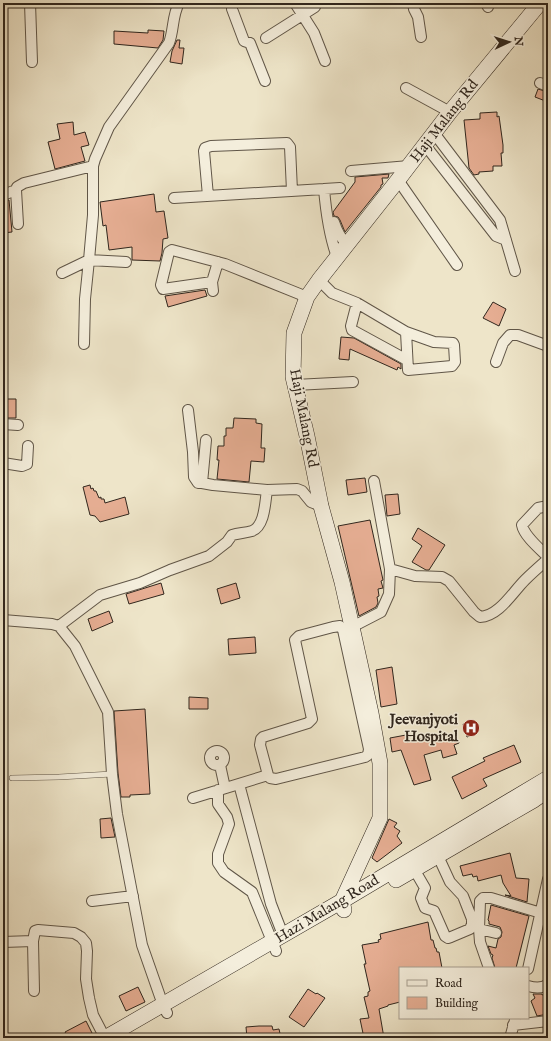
<svg xmlns="http://www.w3.org/2000/svg" width="551" height="1041" font-family="'IM FELL English',serif">
<style>
.building{fill:#e6ae93;stroke:#30261d}
.lines{fill:none;stroke-linecap:round;stroke-linejoin:round}
.lane-casing{stroke:#605648;stroke-width:6}
.street-casing{stroke:#605648;stroke-width:12}
.secondary-casing{stroke:#30261d;stroke-width:16}
.lane{stroke:#f4eedc;stroke-width:5}
.street{stroke:#f4eedc;stroke-width:10}
.secondary{stroke:#f4eedc;stroke-width:15}
.labels{text-anchor:middle;dominant-baseline:central;stroke-width:3;stroke-linejoin:round;paint-order:stroke}
.street-label{font-size:15px;fill:#30261d;stroke:#f4eedc}
.poi-label{font-size:15px;font-weight:bold;fill:#30261d;stroke:#f4eedc;text-anchor:end}
</style>
<rect width="100%" height="100%" fill="#eee5c9"/>
<filter id="stains"><feTurbulence type="fractalNoise" baseFrequency=".005" numOctaves="4"/><feColorMatrix values="0 0 0 0 .2 0 0 0 0 .09 0 0 0 0 .02 0 0 0 .5 -.17"/></filter>
<radialGradient id="worn" r=".72"><stop offset=".6" stop-color="#630" stop-opacity="0"/><stop offset="1" stop-color="#630" stop-opacity=".3"/></radialGradient>
<path class="building" d="M148,30L164,31L163,40L158,48L114,44V31L148,33Z
M177,40H180L179,48H184L182,64L170,62L172,51Z
M538,89L548,92V102L535,97Z
M497,112V117L499,116L503,145V153H501L502,166H493V171L479,172V174L474,175L469,168L464,120L480,119V113Z
M73,122L74,135L85,132L89,145L81,147L85,161L55,169L48,142L60,139L57,124Z
M389,174L388,178H382L383,184L381,185V187L345,232L340,220L338,217L334,216L333,212L355,182V177Z
M154,194L156,212L164,211L168,238L163,239L162,253L160,261L132,260V247L109,250L106,225L103,226L100,202Z
M9,200L12,232L3,233V201Z
M205,290L207,296L168,307L165,296Z
M493,302L506,309L499,326L483,318Z
M341,337L354,338L401,364V369L398,367L397,370L350,349L349,360L339,359Z
M3,399H16V418H3Z
M234,418L256,419V423L262,424L261,448H265L264,462L251,461L249,482L217,479L219,460H217L218,446H224V436H226V428H233Z
M365,478L367,492L348,495L346,480Z
M90,485L91,489L93,488L94,491H96L99,498L101,497V499H104L105,503L125,497L129,514L100,522L95,516L90,515L83,487Z
M398,494L400,514L387,516L385,495Z
M370,520L383,580L381,581L383,588L378,589L379,596L377,597L378,603L376,607L359,616L338,526Z
M418,528L445,545L429,570H426L412,562L422,546L412,539Z
M161,583L164,594L129,604L126,594Z
M236,583L240,598L221,604L217,589Z
M109,611L113,622L92,631L88,619Z
M255,637L256,653L229,655L228,639Z
M392,667L397,704L381,707L376,670Z
M189,697L208,698V709H189Z
M145,709L150,794L130,795V797H121L118,773L114,711Z
M473,722L476,734L467,737L463,724Z
M437,734L438,739L456,734L459,743L454,745L457,754L443,758L441,750L424,755L431,780L414,785L401,750L392,752L390,738L406,735L407,742Z
M514,745L521,762L483,779L487,786L462,799L452,777L485,761L483,758Z
M111,818L115,837L101,838L100,819Z
M389,819L397,823L394,827L400,831L397,836L402,843L377,862L372,858Z
M510,853L516,878L529,879L527,902L505,895L511,896L503,883L501,875L478,881L477,876L473,877L472,874L463,876L460,866Z
M491,905L529,916L516,968H495L492,958L493,955L491,954L488,946L496,948L498,939L501,937L502,932L500,927L489,924V921L488,920Z
M428,922L431,940H433L435,948H436L437,952H439L442,968H400V1002L388,1005V1006L379,1009L384,1038H364L360,1019L369,1018L364,997L368,996V992L370,991L364,964H366L362,945L379,942L378,940L381,939L380,934Z
M138,987L145,1002L126,1011L119,996Z
M308,989L316,994L317,993L325,998L304,1027L289,1017Z
M548,993V1014L537,1016L531,1001L535,998L533,994H542V995Z
M86,1021L92,1033L83,1038H68L65,1032Z
M259,1026H272L273,1030L279,1029L281,1038H247L246,1027Z"/>
<g class="lines">
<defs>
<path id="lane" d="M12,778L59,777L112,774"/>
<path id="street" d="M30,3L32,62
M232,3V9L244,41L250,43L265,81
M295,3L314,33L325,61
M413,3L414,9L418,17L421,37
M486,3L488,7
M266,38L315,7
M540,83L548,86
M406,88L450,112
M434,133L500,220L515,271
M425,145L496,236L506,240
M351,171L409,166
M398,180L457,265
M3,195L16,190
M208,196L204,151L205,148L211,146L287,143L290,147L292,191
M174,198L324,189
M334,222C337,231 340,238 347,244
M18,224L16,190L17,187L24,183L93,166
M337,257C329,235 326,212 324,189L340,188
M62,273L89,260L93,215V166L95,159L109,127L169,43C174,30 172,16 179,3
M319,280L332,293L357,303L406,332L434,342L453,343L454,345L455,362L452,366L408,370L406,332
M212,282L163,289L161,285L169,252L172,250L225,264L307,297
M213,291L212,282L218,262
M357,303L351,326L352,330L407,360
M84,344L85,299L89,260L126,262
M496,362L503,343L510,335H518L548,346
M295,385L353,382
M188,410L193,452L194,477L198,483H202
M3,424L18,425
M206,440L202,483L213,485L267,490L297,489L302,491L311,502L321,506
M3,463L22,466L27,464L28,446
M374,481L390,569
M548,506L538,508L522,525C524,536 540,549 548,557
M3,620L52,624L59,626L75,646L108,712L112,774L117,814L142,945L163,1005L167,1013
M59,626L100,595L140,583L170,570L209,556L227,542L232,535C239,533 245,533 252,531C265,526 265,502 267,490
M340,626L343,630L369,749L368,755L365,757L276,779L270,778L268,775L260,745L261,739L263,737L308,723L312,719L295,640L299,636L333,627Z
M352,627L381,612L389,594L390,569L415,576L442,577L449,581L474,612L480,617C499,616 512,593 525,580C532,573 540,566 548,559
M210 758a7 7 0 1 1 14 0a7 7 0 1 1-14 0Z
M220,765L225,788
M239,784L271,904L283,935
M218,790V804L227,817L229,824L218,854V863L224,872L252,892L276,951
M193,798L268,775
M414,869L425,888L421,898L425,908L434,911L445,936L448,938L451,937L470,929L472,924V919L463,896L450,882L438,856
M92,901L133,896
M479,929L496,933
M3,942L33,941
M489,968L480,942L479,929L480,901L483,898H491L541,913
M528,969L548,879
M528,986C535,988 542,989 548,984
M34,991L33,941L35,931L38,930L74,933L81,937L86,943L87,951L86,979L89,998L93,1015L105,1038
M513,1025L548,1021
M510,1038L515,1020"/>
<path id="secondary" d="M396,880L534,800L548,790
M344,910L342,901L380,818V763L371,713L352,627L342,582L321,506L307,436L293,377L294,333L307,297L319,280L398,180L450,112L540,3
M105,1038L342,901L548,778"/>
</defs>
<use href="#lane" class="lane-casing"/>
<use href="#street" class="street-casing"/>
<use href="#secondary" class="secondary-casing"/>
<use href="#lane" class="lane"/>
<use href="#street" class="street"/>
<use href="#secondary" class="secondary"/>
</g>
<defs>
<symbol id="hospital-disc" viewBox="-11 -11 22 22"><circle r="9.5" fill="#8f2418" stroke="#f4eedc"/><path d="M-5-5h3v3.5h4V-5h3V5h-3V1.5h-4V5h-3Z" fill="#fff"/></symbol>
</defs>
<g fill-rule="evenodd">
<use href="#hospital-disc" x="461" y="718" width="20" height="20"/>
</g>
<g class="labels">
<g class="street-label">
<text transform="translate(444 121) rotate(-52)">Haji Malang Rd</text>
<text transform="translate(304 418) rotate(79)">Haji Malang Rd</text>
<text transform="translate(327 909) rotate(-31)">Hazi Malang Road</text>
</g>
<g class="poi-label">
<text x="458" y="719">Jeevanjyoti<tspan x="458" dy="17">Hospital</tspan></text>
</g>
</g>
<rect width="551" height="1041" fill="none" stroke="#eee5c9" stroke-width="16"/>
<rect x="4" y="4" width="543" height="1033" fill="none" stroke="#30261d" stroke-width="2"/>
<rect x="8" y="8" width="535" height="1025" fill="none" stroke="#30261d"/>
<rect x="399" y="967" width="130" height="52" fill="#f4eedc" stroke="#a69e90"/>
<rect x="407" y="980" width="20" height="6" fill="#f4eedc" stroke="#a69e90"/>
<text x="435" y="987" font-size="12" fill="#30261d">Road</text>
<rect x="407" y="997" width="20" height="12" fill="#e6ae93" stroke="#a69e90"/>
<text x="435" y="1007" font-size="12" fill="#30261d">Building</text>
<g transform="translate(509 42) rotate(86)" stroke="#f4eedc" stroke-width="3" paint-order="stroke">
<path d="M0-3L7 15L0 10L-7 15Z" fill="#30261d"/>
<text y="-6" font-size="11" font-weight="bold" text-anchor="middle" fill="#30261d">N</text>
</g>
<rect width="100%" height="100%" filter="url(#stains)"/>
<rect width="100%" height="100%" fill="url(#worn)"/>
</svg>
